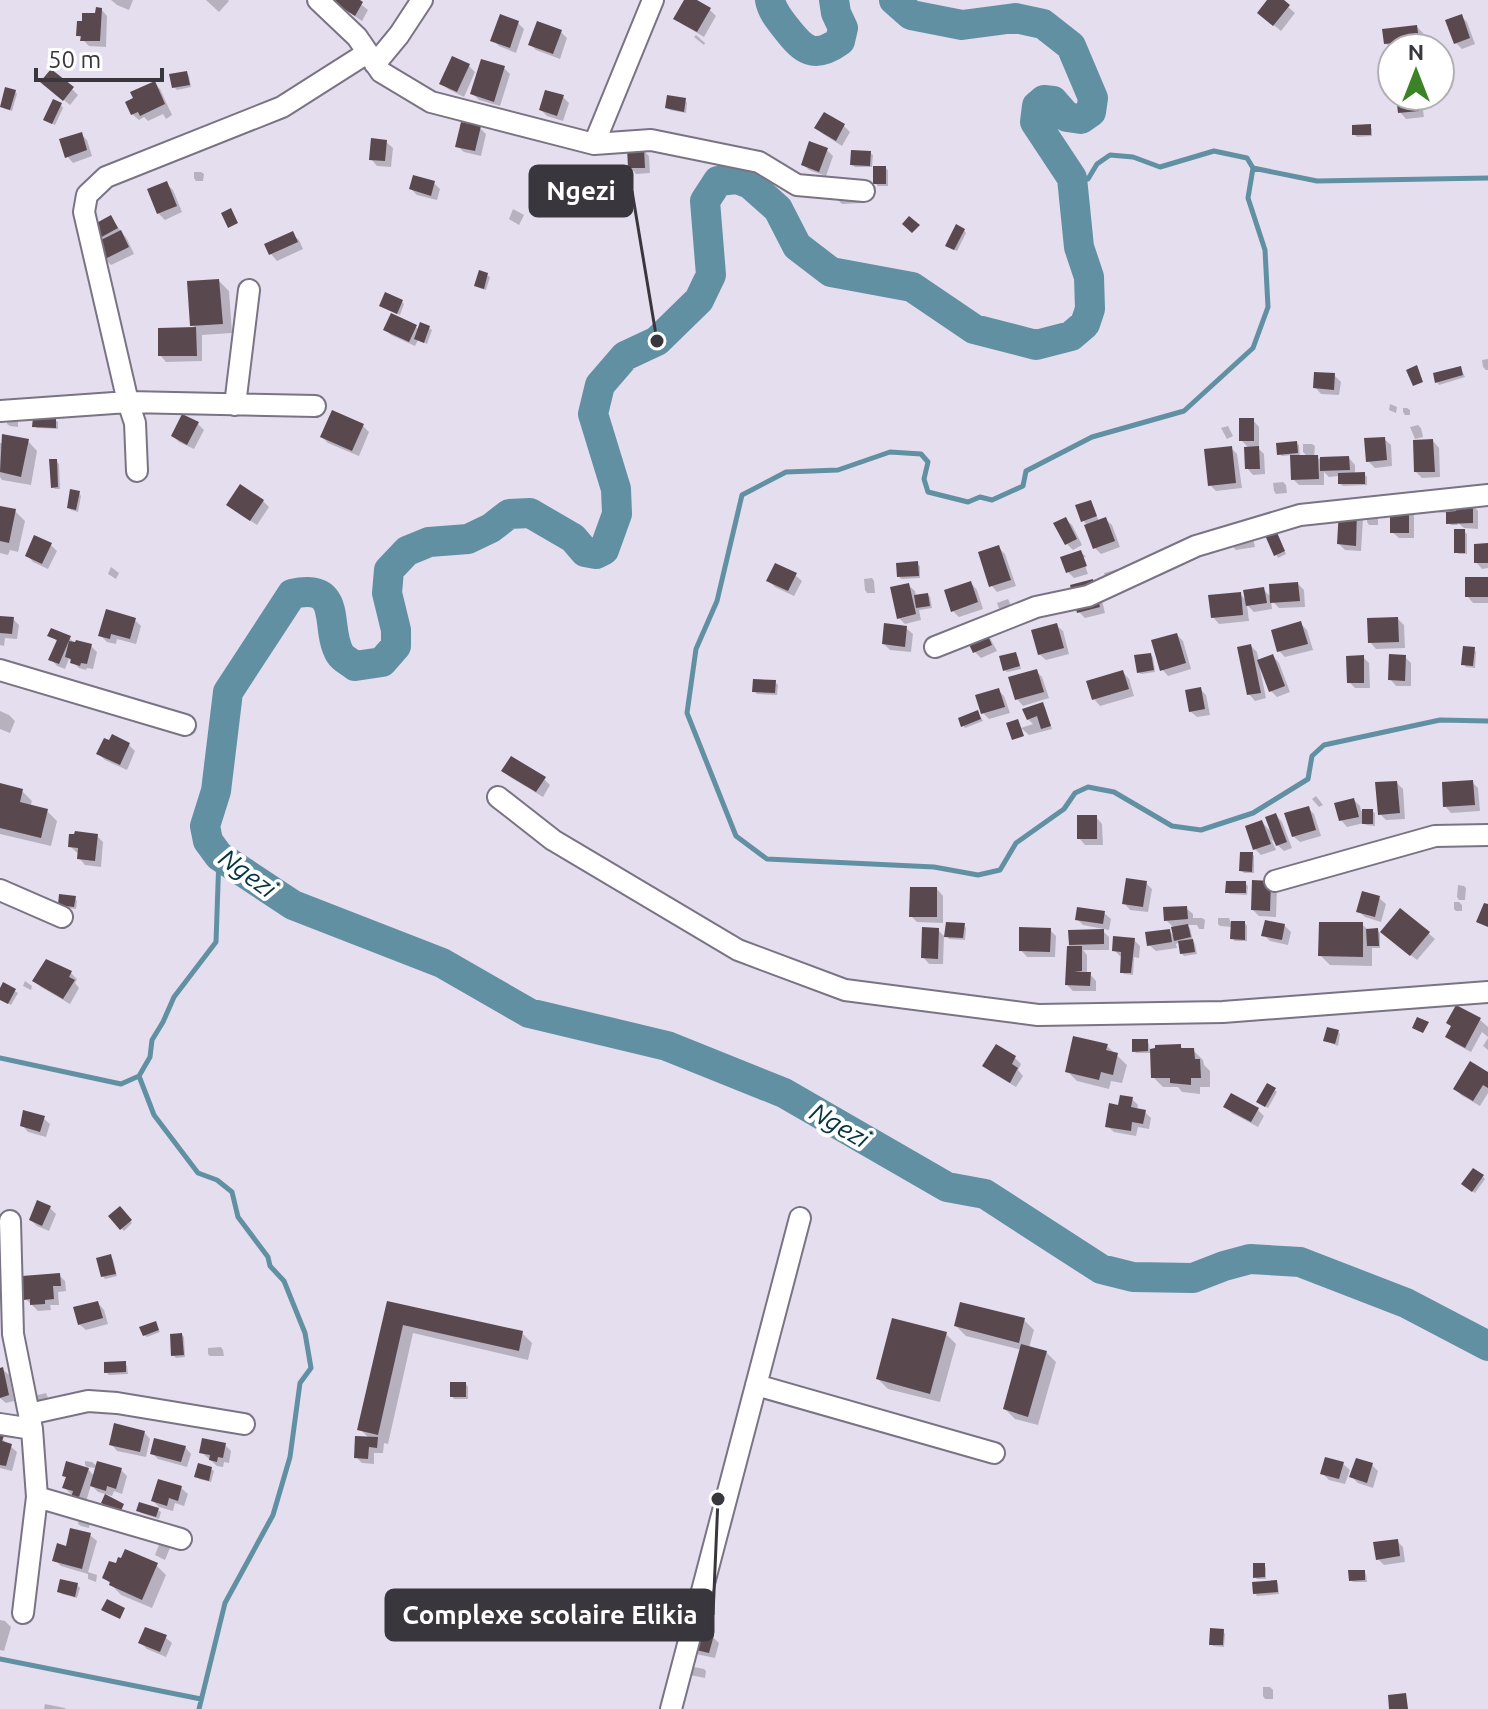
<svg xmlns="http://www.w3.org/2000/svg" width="1488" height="1709" font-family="Ubuntu,sans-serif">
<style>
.shadow{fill:#0003}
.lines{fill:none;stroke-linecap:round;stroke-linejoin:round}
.stream{stroke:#6190a2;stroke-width:5}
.river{stroke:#6190a2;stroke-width:30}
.building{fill:#59494f}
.street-casing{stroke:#7a7383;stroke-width:24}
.street{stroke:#fff;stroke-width:20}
.labels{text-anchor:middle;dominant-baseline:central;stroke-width:8;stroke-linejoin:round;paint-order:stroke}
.water-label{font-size:26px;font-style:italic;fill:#063442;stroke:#fff}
.leader{fill:none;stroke:#39373d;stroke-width:3}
.callout-dot{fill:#39373d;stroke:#fff;stroke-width:3}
.callout{fill:#39373d;stroke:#39373d;stroke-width:3}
.callout-label{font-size:26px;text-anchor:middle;font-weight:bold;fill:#fff}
</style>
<rect width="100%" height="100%" fill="#e5deef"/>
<path class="shadow" d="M111,0H133L129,10L117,5Z
M206,0H228L229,1L219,12Z
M336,0H356L368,10L362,21L341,7Z
M686,0H692L710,10L716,16L704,37L682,24L676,18Z
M1270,0H1280L1295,13L1281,31L1266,19Z
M101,9L107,16L106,47L89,46L78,35Z
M1461,16L1467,22L1475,44L1462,49L1456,43Z
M518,23L524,29L516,53L499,46L493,40Z
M1417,27L1423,33L1424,47L1392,48V50L1386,43Z
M561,32L567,38L560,59L536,50L530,44Z
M696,35L705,43L704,45L694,37Z
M453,58L469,66L475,72L464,97L448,89L442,83Z
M504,68L510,74L500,106L479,100L473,94Z
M186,73L189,76L191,87L177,90L174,87Z
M154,83L160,89L172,115L166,119L163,114L148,121L144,117L139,120L132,114Z
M49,88L72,89L78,95L70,105Z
M15,91L17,94L12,111L5,109L2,106Z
M1398,96H1421L1424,117L1406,119L1400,112Z
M563,97L569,103L563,121L547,116L541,110Z
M685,100L687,103L686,113L670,110L667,108Z
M61,105L63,108L55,125L48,122Z
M825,115L844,126L850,132L842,146L823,134L816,128Z
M1370,126L1372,129V136L1357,137L1354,134Z
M480,128L486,134L481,156L464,152L457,146Z
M81,134L87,140L92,156L73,163L67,156Z
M386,142L393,148L391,167L377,166L371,159Z
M643,150L649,156L650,173L636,174L630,167Z
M827,150L833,156L826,176L809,170L803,164Z
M870,153L873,155L872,167H855L852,165Z
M885,168L888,170V186H878L875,183Z
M194,172H201L204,174L203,181H196L194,178Z
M434,183L440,189L437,200L417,195L411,189Z
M167,184L173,190L182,212L165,220L158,213Z
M861,188L862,203L842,204L836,198Z
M513,209L524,215L519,225L509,219Z
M110,217L127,239L134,254L111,265L105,259L103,241L99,238Z
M964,230L966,233L957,251L950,248Z
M292,234L299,240L303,249L277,261L271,254L267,245Z
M487,275L490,277L486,290L479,288L477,286Z
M219,281L229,291L232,333L202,335V361L166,362L160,355V330L196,329L192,325Z
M402,302L404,304L400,315L381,306Z
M416,327L419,330L429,328L432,330L427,344L418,340L415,346L391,335L385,329Z
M1488,359V370H1486L1483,367L1482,360Z
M1461,369L1465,377L1439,385L1437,382Z
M1334,375L1341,382L1339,395L1321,394L1315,387Z
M1390,404L1397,407L1396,413L1389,410Z
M1403,408H1407L1410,410V415H1405L1403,412Z
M7,419L16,420L18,422V427L10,426L7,424Z
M55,420L58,422V429L37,428L34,426Z
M1253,420L1259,427V449L1264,454L1265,474L1253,475L1247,468L1249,448L1241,440Z
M198,424L204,430L194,449L179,442L173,436Z
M1418,425L1421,428L1423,437L1415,439L1410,427Z
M363,426L369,432L359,456L328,443L322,437Z
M1228,426L1233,436L1227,439L1221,428Z
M1384,439L1391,445L1392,466L1375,468L1368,461Z
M28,441L37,451L31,485L2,480L0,477V443Z
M1433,441L1439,448L1440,477L1422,478L1416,472Z
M1296,443L1299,445L1300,460L1308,457L1303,452V444H1312L1315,446L1314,457L1320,459L1349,458L1355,465V474H1364L1367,477V485L1343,486L1340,484V476L1329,477L1324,472V485H1299L1293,479L1292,455L1282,456L1279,454Z
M1231,448L1237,454L1242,488L1216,491L1210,485Z
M56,461L59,464L60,489H55L53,487Z
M1283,482L1286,485L1287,493L1276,494L1274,491L1273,483Z
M79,493L81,496L78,512L71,510L69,508Z
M263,501L269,507L257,525L235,511Z
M1090,502L1099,521L1105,519L1112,525L1120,547L1101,554L1095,548L1086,524L1083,520Z
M1472,504L1478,511V529L1464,528L1457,522L1458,525H1451L1448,523V513L1425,511Z
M0,508L15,511L25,521L18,552L10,550L8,555L0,553Z
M1408,509L1414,515V538H1399L1392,532Z
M1367,511L1378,513V525H1369L1367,522Z
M1356,512L1363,519L1361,551L1345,550L1339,544Z
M1065,519L1072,525L1082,545L1073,550L1067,544Z
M1464,531L1467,534V554H1459L1456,552Z
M1252,533L1255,547L1236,550L1230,544Z
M1277,533L1286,554L1278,558L1266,534Z
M50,544L57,551L48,569L33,562L27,555Z
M1488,545V568L1482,569L1476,562Z
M999,548L1005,554L1016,586L997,592L991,585Z
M1081,552L1086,557H1082L1088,574L1074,578L1068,572Z
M917,564L920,566V578L901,579L899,576Z
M111,567L119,573L116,579L108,574Z
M1118,569L1121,571L1107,585L1104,573Z
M795,575L802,581L794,596L775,587L769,581Z
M872,578L874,581L875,593H867L865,590L864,579Z
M1488,579V603H1473L1467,596Z
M971,583L977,590L983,609L959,617L953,611Z
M1298,584L1304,590L1305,607L1279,608L1271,600L1272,609L1254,612L1247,605L1249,621L1219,624L1213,617L1240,594L1247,601L1263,589L1272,598Z
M908,585L915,591L916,597L928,595L930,597L932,608L919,610L921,620L905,624L899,618Z
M1099,588L1105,613L1085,618L1079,612Z
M1008,599L1017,618L1003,620L997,603Z
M0,618L13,619L19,625L17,639L5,638L4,646L0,645Z
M1398,619L1404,625L1405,648L1376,649L1370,642Z
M135,620L141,626L136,644L117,639L116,644L107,642L101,636Z
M1301,624L1307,630L1313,650L1285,657L1279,651Z
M1056,625L1063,631L1069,654L1046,660L1039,654Z
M906,628L913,634L911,652L890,650L884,644Z
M984,631L990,638L997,651L981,658L975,652Z
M50,635L69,638L77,645L91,646L97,652L93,669L87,668L86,670L79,668L69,659L65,669L57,666L51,659L58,642Z
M1177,635L1183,641L1191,669L1168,676L1162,669Z
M1251,646L1257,652L1259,661L1273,656L1279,663L1290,692L1277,697L1271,691L1263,669H1260L1266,698L1255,701L1249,694Z
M1474,649L1476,652L1475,668L1466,667L1464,664Z
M1015,654L1018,657L1021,669L1007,672L1005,670Z
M1150,655L1153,657L1155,672L1141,674L1139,672Z
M1363,657L1369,663L1370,688H1355L1349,682Z
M1405,657L1411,663V686H1396L1390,679Z
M1036,671L1042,677L1049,698L1023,706L1017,699Z
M1123,672L1129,679L1134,696L1100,706L1094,699Z
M775,682L778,685L777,695L757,694L754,691Z
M1200,689L1206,695L1210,715L1197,717L1190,711Z
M998,690L1004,696L1010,713L989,719L983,713Z
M1042,704L1045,707L1052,729L1029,735L1021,728L1033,724L1028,719Z
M0,711L9,715L15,721L10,733L0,729Z
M978,712L983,721L965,728L963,725Z
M113,737L129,745L135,751L127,770L105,760L99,754L110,743Z
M504,771L544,779L550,785L543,797L510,777Z
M1472,782L1478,788L1480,811L1451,813L1445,806Z
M1397,783L1403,789L1405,819L1386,820L1380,814Z
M0,787L22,791L32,801L30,807L47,811L57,821L51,846L0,834Z
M1316,796L1323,805L1319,807L1312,799Z
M1354,800L1360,806L1361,811H1372L1375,813V826L1366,825L1364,823L1347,827L1341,820Z
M1308,808L1314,814L1321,836L1300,842L1293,836Z
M1276,815L1282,822L1292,848L1284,851L1271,839L1276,850L1261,855L1255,849L1262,822L1273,834Z
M1096,817L1102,824L1103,845H1085L1079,838Z
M97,836L103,842L101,867L85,865L79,858V853L76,852L70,846Z
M1252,854L1254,856V873H1244L1241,870Z
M1254,882L1277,889L1276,917L1259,916L1253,910Z
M1146,883L1152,889L1148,912L1130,910L1124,903Z
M1245,883L1248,886L1247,895L1230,894L1227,892Z
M1458,885L1464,886L1466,888L1465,900H1459L1457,897Z
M937,889L943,896V923L917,922L911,916Z
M75,898L77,901L76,909L63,907L60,905Z
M1379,898L1386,904L1381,922L1365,917L1358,911Z
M1454,902H1459L1462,905V911H1456L1454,909Z
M1186,908L1193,914V918H1202L1205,920L1204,929H1199L1197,925H1187L1190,928L1193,941L1195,944L1197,954L1184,956L1182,954L1180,942L1176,944L1177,948L1156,951L1149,945L1169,931L1176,938L1173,927L1166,920Z
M1104,913L1111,919L1109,930L1083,925L1077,919Z
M1218,918H1229L1231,923H1245L1247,926V941H1235L1232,938L1233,927L1220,926L1218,924Z
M1362,924L1368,930H1377L1380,933V948H1372V966L1330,965L1320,955Z
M964,925L966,928L965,940L949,939L947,936Z
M1285,926L1291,932L1288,945L1270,941L1264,935Z
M938,930L944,936L943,964H929L923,957Z
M1050,930L1056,936L1055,957H1027L1021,950Z
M1103,931L1109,937V950H1083L1087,955V974H1090L1096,981V991H1073L1067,985L1070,932Z
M1428,933L1435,939L1417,960L1389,938Z
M1134,940L1140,946L1139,958L1134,957L1133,975L1124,974L1122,972L1123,957L1120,956L1114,950Z
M71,973L77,979L75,983L79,988L70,1004L41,987L35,981Z
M25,981L32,986L31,990L23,986Z
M4,985L18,993L11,1005L0,999V992Z
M1479,1019L1488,1027V1037L1482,1032L1471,1052L1454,1043L1448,1037Z
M1338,1032L1340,1034L1338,1046L1326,1041Z
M1488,1038V1050L1483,1046Z
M1147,1041L1149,1044L1150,1051L1180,1046L1184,1050H1193L1203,1060L1204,1065L1210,1071V1087H1200V1094L1182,1092L1178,1087H1163L1153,1077L1152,1053H1136L1134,1051Z
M1107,1046L1127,1065L1122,1083L1111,1081L1109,1089L1077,1081L1067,1071Z
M1015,1058L1021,1064L1018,1070L1023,1076L1016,1087L991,1072L985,1066Z
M1488,1074V1093L1480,1106L1461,1095L1455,1089Z
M1275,1090L1277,1092L1268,1108L1261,1104Z
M1132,1099L1138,1105L1137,1110L1145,1112L1151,1118L1149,1129L1138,1127L1136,1136L1114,1132L1107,1126L1119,1107Z
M1226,1106L1258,1110L1264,1116L1258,1127L1232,1113Z
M43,1118L50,1124L46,1137L28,1132L22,1125Z
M1483,1177L1485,1179L1475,1193L1466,1186Z
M50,1208L56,1214L49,1231L37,1226L31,1220Z
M120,1209L132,1223L124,1231L111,1217Z
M110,1257L113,1259L117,1276L105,1279L103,1276Z
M59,1275L65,1281L66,1291L58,1292L59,1305H50L51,1310L38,1311L26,1299Z
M98,1303L104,1310L108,1324L86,1330L79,1324Z
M388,1303L522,1333L532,1343L528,1360L413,1333L388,1444L384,1443L383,1453H374V1464L362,1463L356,1457L369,1438L360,1429Z
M1024,1320L1034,1330L1029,1348L1046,1352L1056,1362L1038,1425L1015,1419L1005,1409L1022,1350L966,1336L956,1326Z
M155,1323L160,1332L147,1337L144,1335Z
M946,1334L956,1344L940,1402L888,1389L878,1379Z
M182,1335L184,1337L185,1357L176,1358L173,1355Z
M221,1347L223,1350L224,1356H210L208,1354V1348Z
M125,1363L127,1366L128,1374L109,1375L106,1372Z
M2,1369L9,1375L14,1401L6,1403L0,1398V1370Z
M466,1384L468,1387V1399H454L452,1396Z
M46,1393L49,1400L33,1404L30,1397Z
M144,1432L150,1439L146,1457L117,1451L111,1444Z
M0,1437L17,1452L12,1471L0,1468Z
M225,1445L231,1451L229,1463L224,1462L223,1467L217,1466L201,1452Z
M185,1447L191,1454L187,1467L158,1459L152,1453Z
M85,1461L92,1462L98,1467L121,1470L127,1476L122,1494L114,1491L112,1496L98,1492L91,1485L85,1505L71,1494L65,1488L68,1479L64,1475L88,1469L95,1477L97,1468L87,1467L85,1465Z
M1343,1464L1350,1470L1345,1484L1329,1480L1322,1473Z
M1372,1465L1378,1471L1373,1488L1358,1483L1352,1477Z
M211,1469L214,1471L211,1482L199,1479L196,1476Z
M181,1488L188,1494L184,1506L175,1503L173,1511L159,1507L153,1501Z
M138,1510H158L161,1512L159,1519L141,1513Z
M79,1518L90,1522L89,1528L81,1526L78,1524Z
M90,1535L97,1541L88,1572L97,1575L96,1582L88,1579V1574L61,1566L55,1560L67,1548Z
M1397,1541L1403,1547L1405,1562L1384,1565L1378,1559Z
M160,1542L170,1548L165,1560L155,1555Z
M156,1565L166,1575L152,1608L121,1595L104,1577L117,1566Z
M1264,1565L1266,1568V1579H1257L1255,1577Z
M1364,1572L1366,1574L1367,1582H1353L1351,1580Z
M1276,1582L1278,1584L1279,1594L1257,1596L1255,1593Z
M77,1585L80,1588L77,1598L62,1594L59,1591Z
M0,1620L5,1621L11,1627L4,1651L0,1650Z
M1223,1631L1225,1634L1224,1647L1213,1646L1211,1644Z
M693,1632L713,1637L719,1643L715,1658L696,1654Z
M165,1637L172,1643L166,1657L147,1649L141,1643Z
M689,1666L704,1669L706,1671L705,1678L690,1675Z
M1263,1687H1270L1273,1690V1699H1265L1263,1696Z
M45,1704L65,1708L66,1709H44Z"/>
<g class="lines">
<path class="stream" d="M1253,168L1317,181L1488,178
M1072,178L1082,180L1088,179L1097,164L1110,155L1133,157L1160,167L1214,151L1247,158L1253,168L1248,198L1265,250L1268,307L1253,348L1184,411L1092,437L1026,471L1023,486L992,500L980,497L968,502L928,492L924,479L928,462L921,454L890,452L838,470L786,472L742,495L717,601L696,649L687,713L736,836L767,859L934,867L978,875L1000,870L1016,843L1064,809L1075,793L1088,787L1114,792L1172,826L1201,830L1253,813L1308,779L1312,756L1324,745L1440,720L1488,721
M0,1058L121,1084L139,1076
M0,1659L201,1699
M199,1709L225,1603L273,1515L290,1457L300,1383L311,1368L305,1333L284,1281L270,1266L268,1257L238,1217L232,1192L217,1180L198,1173L154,1115L139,1076L150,1057L152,1040L163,1022L174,997L216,942L219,856"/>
<path class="river" d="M770,0C772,11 779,19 786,28C803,50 814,60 840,41L843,28L836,13L834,0
M894,0L911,15L962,25L1015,18L1043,24L1071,46L1093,98L1091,112L1081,119L1067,117L1053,101L1044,100L1037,106L1035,122L1072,178L1079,247L1089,277L1090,309L1085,324L1071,336L1036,345L974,329L912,287L831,272L797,246L778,209L750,184L737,179L718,181L705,201L711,275L699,300L657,341L625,356L600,385L593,414L616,489L617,514L604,550L596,554L585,552L573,538L530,513L509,514L491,528L468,539L429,542L407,551L389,570L387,593L396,630V646L382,662L355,666C350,662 343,659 340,654C324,628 345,582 292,594L228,692L216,791L205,826L208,841L219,856L293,905L442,963L529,1013L667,1046L784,1093L947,1187L985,1194L1101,1269L1133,1277L1193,1278L1224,1266L1250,1259L1300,1262L1406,1303L1488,1346"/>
</g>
<path class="building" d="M330,0H360L363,2L355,16Z
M684,0H697L711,8L697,32L673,19Z
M1267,0H1284L1290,5L1273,26L1257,13Z
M96,7L102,8L100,41H80L81,36H76L77,21H82V13H95Z
M500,14L519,21L510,48L490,41Z
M1462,14L1470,38L1454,44L1445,20Z
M537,21L562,30L553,54L528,45Z
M1417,25L1419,41L1384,44L1382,29Z
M452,56L470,64L457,92L439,84Z
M481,59L505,66L494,102L470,94Z
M51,69L74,87L63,101L40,82Z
M187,71L190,85L172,88L169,74Z
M155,81L165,104L140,116L138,112L131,115L125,102L133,98L130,92Z
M5,87L16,90L10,110L0,107Z
M545,90L564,95L557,116L539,110Z
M667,95L686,98L684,112L665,108Z
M1396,96H1417L1419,111L1398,113Z
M53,99L62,103L52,124L43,120Z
M824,112L845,124L836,141L814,128Z
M461,122L481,126L475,151L455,147Z
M1371,124V135H1352V125Z
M82,132L87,150L65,158L59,139Z
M371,138L387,140L385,161L369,160Z
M809,141L828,148L819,172L801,165Z
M627,148H644L645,168H628Z
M851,150L871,151L870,166L850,165Z
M873,166H886V184H873Z
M413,175L435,181L431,196L409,189Z
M167,181L177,206L157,214L147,189Z
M231,208L238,223L228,228L221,213Z
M111,215L118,228L98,239L91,226Z
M909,216L920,225L912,233L902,224Z
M956,224L965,229L954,250L945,246Z
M121,230L129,247L103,260L95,243Z
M293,231L298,242L269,255L264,244Z
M479,270L488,273L484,289L474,286Z
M219,279L223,324L190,326L187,281Z
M385,292L403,300L397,314L379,306Z
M391,313L417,325L409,342L383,330Z
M420,322L430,326L424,343L414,339Z
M196,327L197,356H158V328Z
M1417,365L1423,382L1413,386L1406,370Z
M1461,366L1463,375L1435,383L1433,373Z
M1314,372L1335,373L1334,390L1313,388Z
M332,410L364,424L352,451L320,437Z
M182,414L199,422L187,445L171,436Z
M33,417L56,418V428L32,427Z
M1239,418H1254V441H1239Z
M2,434L29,439L21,477L0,472Z
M1385,437L1387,460L1366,462L1364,438Z
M1433,439L1435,472H1414L1413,440Z
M1297,441L1298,453L1277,455L1276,443Z
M1232,446L1236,483L1208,486L1204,449Z
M1259,446L1260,469H1245L1244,447Z
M1290,455H1318L1319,479L1291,480Z
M1349,456L1350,470L1320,471V457Z
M49,459H57L58,487L51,488Z
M1365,472V484H1338V473Z
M240,484L264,500L250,521L226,505Z
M70,489L80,491L76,510L67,508Z
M1091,500L1097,516L1081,522L1075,505Z
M1456,502H1473V523L1446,524V512L1456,511Z
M0,506L16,509L9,543L0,541Z
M1390,507H1409V533H1390Z
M1339,509L1357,510L1356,546L1337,544Z
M1066,517L1077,539L1065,545L1053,523Z
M1106,517L1115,541L1093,549L1084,525Z
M1275,528L1285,551L1274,556L1264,533Z
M1454,529H1465V553H1454Z
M34,535L52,543L42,564L25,556Z
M1488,543V563H1474V544Z
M999,545L1011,580L989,587L978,552Z
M1081,550L1087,566L1066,573L1060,557Z
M918,561L919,576L897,577L896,563Z
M775,563L797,573L788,591L766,581Z
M1465,577H1488V597H1465Z
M1093,579L1100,607L1077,613L1070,585Z
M971,581L978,602L951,612L944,590Z
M1298,582L1300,601L1270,603L1269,584Z
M909,583L916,614L897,619L890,587Z
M1264,587L1267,603L1246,606L1243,590Z
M1241,592L1243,615L1211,618L1208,595Z
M928,593L930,606L916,608L914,595Z
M106,609L136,618L130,639L111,634L110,639L98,636Z
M0,616L14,617L12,634L0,633Z
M1398,617L1399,642L1368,643L1367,618Z
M1301,621L1308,644L1277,652L1271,630Z
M884,623L907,626L905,647L882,644Z
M1057,623L1064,648L1038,655L1031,630Z
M51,628L71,636L59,664L48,660L57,640L47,636Z
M985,629L992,645L973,653L966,638Z
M1177,633L1186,663L1160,671L1151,640Z
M76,640L92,644L87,664L81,663L80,666L70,663L71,659L65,657L69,641L75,642Z
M1251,644L1261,693L1247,695L1237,647Z
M1463,646L1475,647L1473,666L1461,665Z
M1016,652L1020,666L1003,671L999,656Z
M1151,653L1154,670L1137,673L1134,655Z
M1273,654L1285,686L1269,692L1257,660Z
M1389,654L1406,655L1405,681L1388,680Z
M1364,655V683H1347L1346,656Z
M1037,669L1044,692L1015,700L1008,677Z
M1123,670L1129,689L1092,700L1086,681Z
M753,679L776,680L775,693L752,692Z
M1201,687L1205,709L1189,712L1185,690Z
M999,688L1005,707L981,714L975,695Z
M1043,702L1051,726L1041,729L1037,716L1027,720L1022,709Z
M978,710L981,719L961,727L958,718Z
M1018,719L1024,736L1012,740L1006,723Z
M112,734L130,743L120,765L96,754L104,738L109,740Z
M511,756L546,777L536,792L501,771Z
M1473,780L1475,805L1443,807L1442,782Z
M1397,781L1400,813L1378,815L1375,782Z
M0,783L23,789L20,802L48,809L41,838L0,828Z
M1354,798L1359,817L1339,821L1334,803Z
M1309,806L1316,830L1292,837L1284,813Z
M1362,809H1373V824H1362Z
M1276,813L1287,842L1276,846L1265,817Z
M1077,815H1097V839H1077Z
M1262,820L1271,844L1253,850L1245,826Z
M75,831L98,834L95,861L77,859L78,848L68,847L69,834H74Z
M1240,852H1253L1252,872L1239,871Z
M1126,878L1147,881L1143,907L1122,904Z
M1252,880L1271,881L1270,911L1251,910Z
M1226,881H1246V893H1225Z
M910,887H937V917H909Z
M1362,891L1380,896L1375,917L1356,912Z
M59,894L76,896L74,907L58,905Z
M1484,903L1488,904V927L1476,922Z
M1187,906L1188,919L1164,921L1163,907Z
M1077,907L1105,911L1103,924L1075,920Z
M1400,908L1430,932L1410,956L1380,932Z
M1265,920L1285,924L1282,940L1261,936Z
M1231,921H1245V940L1230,939Z
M946,922L965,923L963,938L944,937Z
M1319,922H1363V957L1318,956Z
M1188,924L1191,937L1174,941L1171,927Z
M922,927L939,928L938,959L921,958Z
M1019,927L1051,928L1050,952L1019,951Z
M1378,928L1379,946H1367L1366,929Z
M1104,929V944L1069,945L1068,930Z
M1170,929L1172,942L1147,946L1145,932Z
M1113,936L1135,938L1131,973H1120L1121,952L1112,951Z
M1193,939L1195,952L1180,954L1178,941Z
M1067,946H1082V971L1074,972H1091L1090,986L1065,985Z
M46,959L72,971L69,977L75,980L63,999L32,981Z
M3,982L16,989L8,1004L0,1000V988Z
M1456,1005L1481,1018L1465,1048L1445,1037L1451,1026L1446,1023Z
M1417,1017L1429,1022L1423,1033L1412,1028Z
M1327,1027L1339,1030L1335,1044L1323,1041Z
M1073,1036L1108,1044L1106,1050L1118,1053L1113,1075L1101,1072L1099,1080L1065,1072Z
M1132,1039H1148V1051L1132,1052Z
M996,1044L1016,1056L1012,1064L1018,1068L1010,1083L982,1066Z
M1181,1044V1048H1194L1195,1059H1200L1201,1078H1191V1085L1170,1083V1078H1151L1150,1049L1155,1048V1045Z
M1470,1061L1488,1072V1088L1483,1085L1473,1101L1453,1089Z
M1267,1083L1276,1088L1265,1107L1256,1102Z
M1231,1093L1259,1108L1251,1122L1223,1107Z
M1120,1095L1133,1097L1131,1107L1146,1110L1143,1124L1132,1122L1131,1131L1105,1127L1109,1103L1118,1105Z
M23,1110L45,1116L40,1132L20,1126Z
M1473,1168L1484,1175L1472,1192L1461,1184Z
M37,1200L51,1206L42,1226L29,1220Z
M120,1206L132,1220L120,1230L108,1216Z
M111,1254L116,1274L101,1277L96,1258Z
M60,1273L61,1286H53L54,1299L45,1300V1304L30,1305V1299L24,1300L22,1276Z
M98,1301L103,1318L78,1325L73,1307Z
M387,1301L523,1331L519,1351L403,1325L378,1435L357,1430Z
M960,1302L1025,1318L1019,1343L954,1326Z
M892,1318L947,1332L930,1394L876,1379Z
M156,1321L159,1330L143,1336L139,1327Z
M182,1333L184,1355L171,1356L170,1334Z
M1021,1344L1047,1351L1028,1417L1003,1409Z
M126,1361V1372L104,1373V1362Z
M3,1367L9,1395L0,1398V1368Z
M450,1382H466V1397H450Z
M114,1423L145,1431L140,1452L109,1445Z
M0,1435L4,1436L2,1441L12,1444L6,1466L0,1465Z
M355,1436L378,1437L377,1448L369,1447L368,1459L354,1458Z
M154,1438L186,1446L181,1462L150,1454Z
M202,1438L226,1443L223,1458L218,1457L217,1462L209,1460L210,1455L199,1453Z
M1325,1457L1344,1462L1339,1479L1320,1474Z
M1356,1458L1373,1463L1367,1483L1349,1477Z
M66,1461L89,1468L78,1500L71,1498L73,1491L62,1488L66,1477L62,1476Z
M97,1461L122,1468L116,1489L107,1486L106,1491L90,1486Z
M198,1463L212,1467L209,1481L194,1477Z
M158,1479L182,1486L178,1501L169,1498L167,1506L151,1501Z
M105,1494L124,1504L120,1513L101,1503Z
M139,1502L159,1508L156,1517L136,1511Z
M70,1528L91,1533L82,1569L52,1561L57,1543L66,1546Z
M1398,1539L1400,1556L1376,1560L1373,1542Z
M125,1549L158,1563L142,1600L109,1585L110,1582L102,1578L109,1561L116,1563L118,1557L121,1558Z
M1253,1563H1265V1577L1253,1578Z
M1348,1570H1365V1580L1349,1581Z
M60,1579L78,1583L75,1597L57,1592Z
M1277,1580L1278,1592L1253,1594L1252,1582Z
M107,1599L125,1608L120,1619L101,1610Z
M145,1627L167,1635L160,1652L138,1643Z
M1210,1628L1224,1629L1223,1645H1209Z
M691,1630L714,1635L709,1653L687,1648Z
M1406,1693L1408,1709H1389L1388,1695Z"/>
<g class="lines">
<defs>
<path id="street" d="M318,0L357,37L381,72L431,102L594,144L651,140L759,162L797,185L864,191
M375,64L399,35L422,0
M594,144L653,0
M235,405L249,290
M0,411L128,402L315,406
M137,471L135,423L128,402L84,212L87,195L106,177L282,107L367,53
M935,647L1036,607L1088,596L1196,546L1300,515L1488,495
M0,670L185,725
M498,797L553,840L738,950L845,990L1038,1015L1223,1012L1488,992
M1275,881L1435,836L1488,835
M0,890L62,917
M10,1221L13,1334L32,1429L37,1497L23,1613
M756,1385L994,1453
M29,1414L88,1401L117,1403L244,1424
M0,1424L32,1429
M37,1497L181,1539
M671,1709L800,1218"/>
</defs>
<use href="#street" class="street-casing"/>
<use href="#street" class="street"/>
</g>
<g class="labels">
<g class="water-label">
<text transform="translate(248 873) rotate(36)">Ngezi</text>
<text transform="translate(840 1125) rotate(30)">Ngezi</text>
</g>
</g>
<path class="leader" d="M657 341L632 191M718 1499L713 1615"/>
<g class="callout-dot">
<circle cx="657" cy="341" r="8"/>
<circle cx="718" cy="1499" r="8"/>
</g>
<g class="callout">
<rect x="530" y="166" width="102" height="50" rx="8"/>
<rect x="386" y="1590" width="327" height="50" rx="8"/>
</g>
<g class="callout-label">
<text x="581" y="200">Ngezi</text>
<text x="550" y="1624">Complexe scolaire Elikia</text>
</g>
<g transform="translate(1416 72)"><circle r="38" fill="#ffffff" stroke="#b0afb1" stroke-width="2"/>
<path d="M0-6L14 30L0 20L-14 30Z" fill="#3c8328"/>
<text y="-12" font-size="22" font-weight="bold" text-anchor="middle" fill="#39373d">N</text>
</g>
<path d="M36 68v12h126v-12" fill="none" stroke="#39373d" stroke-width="4"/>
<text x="48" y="68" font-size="24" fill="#39373d" stroke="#ffffff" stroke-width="6" paint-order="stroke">50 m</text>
</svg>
